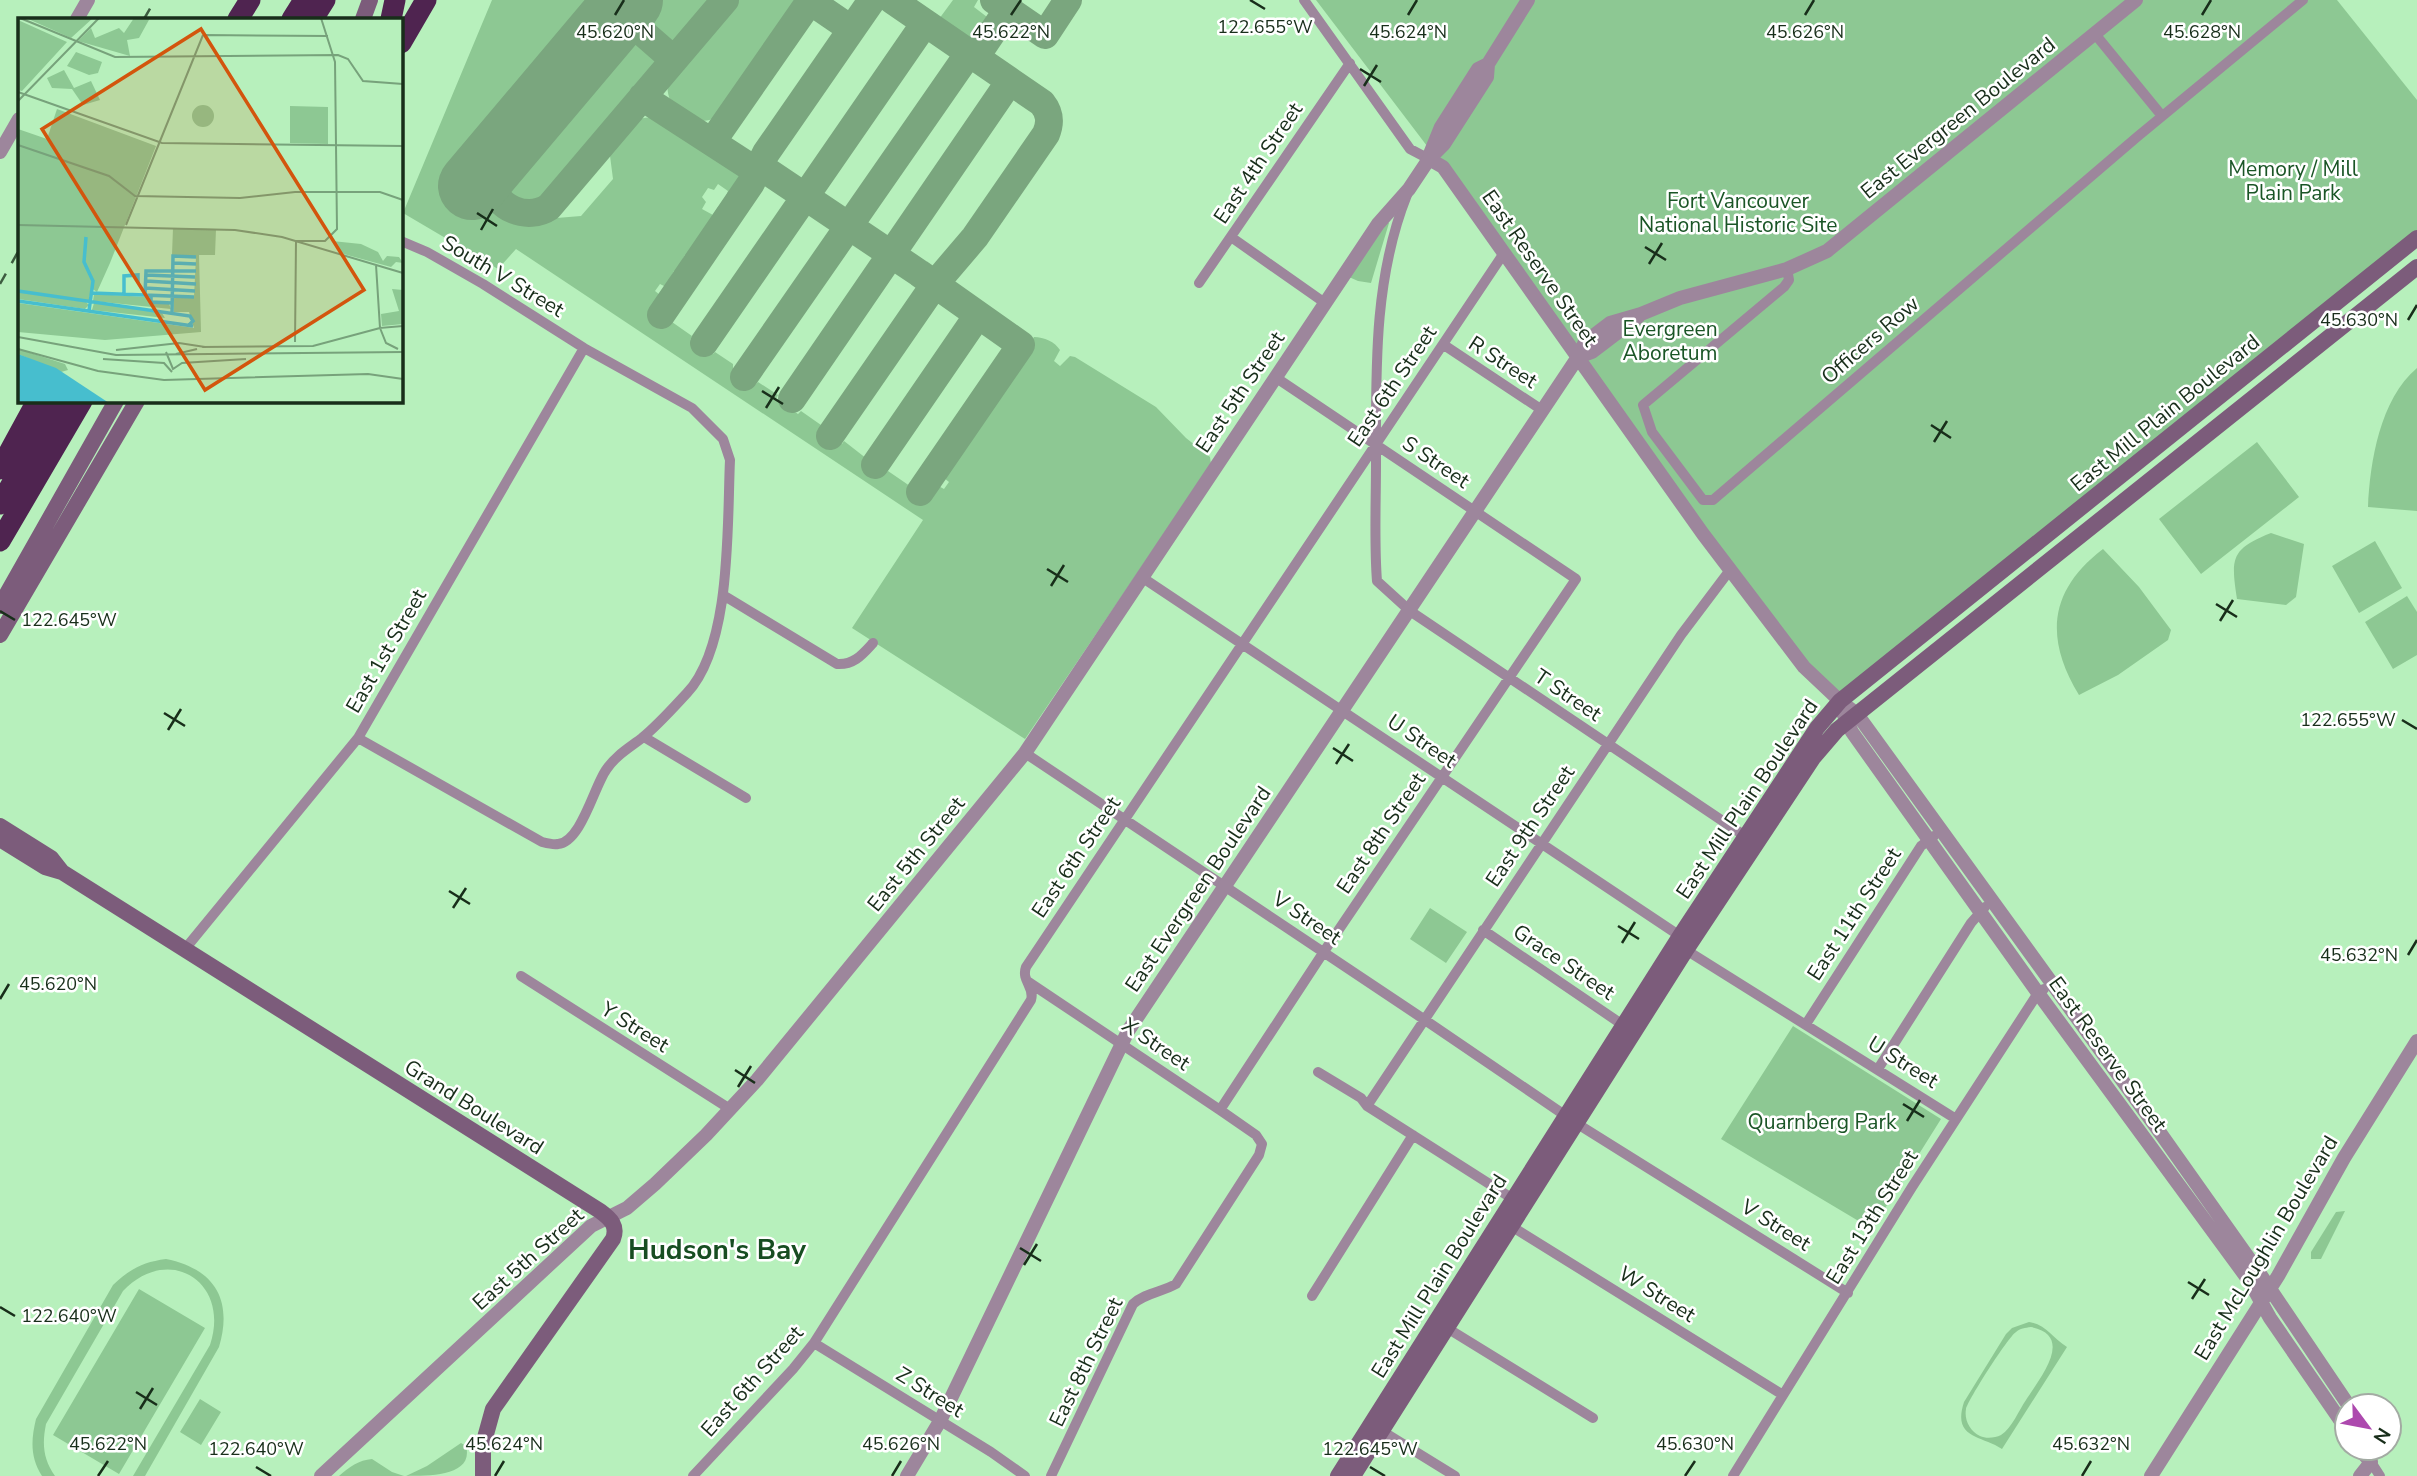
<svg xmlns="http://www.w3.org/2000/svg" width="2417" height="1476" font-family="'Nunito Sans',sans-serif">
<style>
.green{fill:#8dc893;fill-rule:evenodd}
.lines{fill:none;stroke-linecap:round;stroke-linejoin:round}
.taxiway{stroke:#7aa67e;stroke-width:28}
.runway{stroke:#7aa67e;stroke-width:68}
.minor{stroke:#9d869c;stroke-width:10}
.tertiary{stroke:#9d869c;stroke-width:14}
.secondary{stroke:#7c5c7b;stroke-width:16}
.motorway{stroke:#4f2450;stroke-width:21}
.rail{stroke:#3d5c40;stroke-width:2.5;stroke-dasharray:12 12;stroke-linecap:butt}
.ticks{fill:none;stroke:#182e1a;stroke-width:2.5}
.labels{text-anchor:middle;dominant-baseline:central;stroke-width:5;stroke-linejoin:round;paint-order:stroke}
.street-label{font-size:21px;fill:#182e1a;stroke:#fff}
.park-label{font-size:21px;fill:#1a5526;stroke:#fff}
.district-label{font-size:28px;font-weight:bold;fill:#174d21;stroke:#fff}
.inset-river{fill:none;stroke:#47bece;stroke-width:3.5}
.inset-road{fill:none;stroke:#77a27b;stroke-width:2}
.view{fill:#d3550d;fill-opacity:0.15;stroke:#d3550d;stroke-width:3.5}
.inset-edge{fill:none;stroke:#182e1a;stroke-width:3.5}
.ticks-label{font-size:18px;text-anchor:middle;fill:#182e1a;stroke:#fff;stroke-width:5;stroke-linejoin:round;paint-order:stroke}
</style>
<rect width="100%" height="100%" fill="#b7f0bc"/>
<path class="green" d="M492,0H610L457,181L483,201L485,199L507,215L520,221L581,216L613,179L609,148C624,131 636,110 661,120L743,174L746,179L732,201L725,199L728,191L718,184L714,190L708,188L702,197L706,202L702,209L713,215L718,207L724,212V215L694,259L685,255L681,262L687,269L682,275L674,271L670,278L676,284L672,290L660,284L655,291L665,299L657,313L664,317L669,314L675,318L672,322L692,336L690,340L713,354L715,352L733,364V369L755,385L758,382L778,395L776,399L798,414L801,411L821,425L820,430L842,444L844,441L885,473L888,471L923,495L933,483L944,489L949,482L939,474L1034,337C1044,337 1055,342 1060,350L1054,361L1060,366L1070,356L1075,357L1156,407L1186,438L1210,457L1211,464L1025,739L852,628L923,520L516,249L498,269L403,213Z
M647,0H716L691,29L673,45L651,32L635,13Z
M735,0H801L721,114C698,133 663,110 668,82Z
M953,0H978L974,7L987,17L990,23L980,40L969,41L939,19Z
M1316,0H2337L2417,100V238L1843,692L1827,689L1804,667L1443,167Z
M622,28L643,41L660,60L658,66L546,200C532,213 511,209 506,189C504,181 506,173 506,165Z
M1387,222L1389,223L1371,283L1358,281L1349,277Z
M2417,368V511L2368,507C2370,462 2380,399 2417,368Z
M2257,442L2299,497L2201,574L2159,519Z
M2271,533L2304,544L2296,597L2286,605L2237,599C2231,559 2230,549 2271,533Z
M2375,541L2402,588L2359,613L2332,566Z
M2103,549L2139,587L2171,630L2168,640L2118,675L2079,695C2045,639 2048,591 2103,549Z
M2407,596L2417,612V655L2393,669L2365,622Z
M1430,908L1467,932L1446,963L1410,939Z
M1793,1026L1941,1119L1872,1229L1721,1139Z
M2345,1211L2321,1259H2311V1252L2336,1212Z
M166,1259C215,1269 233,1300 219,1347L145,1476H133L210,1345C231,1282 169,1243 123,1291L46,1424C42,1444 43,1459 55,1476H42C30,1457 31,1440 36,1419L113,1285C130,1269 143,1262 166,1259Z
M139,1289L205,1328L119,1474L53,1435Z
M2029,1322C2047,1325 2052,1338 2067,1347L2002,1449C1981,1435 1952,1439 1964,1402L2006,1334L2012,1328ZM2031,1327C2076,1336 2039,1379 2026,1400C2019,1410 2012,1428 2001,1435C1995,1438 1986,1439 1980,1436C1970,1431 1964,1420 1966,1409C1968,1400 2008,1337 2016,1332C2020,1328 2025,1328 2031,1327Z
M200,1399L221,1412L201,1445L180,1432Z
M461,1443L466,1446C474,1476 431,1476 406,1476L427,1466Z
M372,1459L392,1472L404,1476H339C349,1467 359,1460 372,1459Z"/>
<g class="lines">
<path class="taxiway" d="M994,0L1045,35L1068,0
M627,2L624,9L626,18L674,60
M975,58L1008,9
M642,97L747,165L770,173L919,273L1021,345L920,492
M712,142L810,1L851,29
M498,154C494,163 490,172 492,182C495,209 528,221 549,207L725,0
M661,315L751,183L766,153L872,0
M704,343L925,23
M744,377L969,53
M792,399L1010,81
M830,436L935,284L975,237L1046,134C1051,122 1050,113 1042,103L892,0
M875,465L978,315"/>
<path class="runway" d="M472,186L629,0"/>
<path class="minor" d="M1304,0L1410,149L1429,159
M2095,34L2162,116
M1407,195C1373,280 1376,373 1376,464C1376,503 1374,543 1377,581L1410,611L1745,836
M1231,237L1325,303
M1787,269L1789,280L1784,287L1643,405L1652,432L1703,500H1713L2137,137L2303,0
M1199,283L1350,63
M1444,345L1542,410
M1143,578L1680,936
M723,595L837,664C854,665 862,655 873,643
M644,737L746,798
M358,738L542,842C546,843 553,845 558,844C581,842 594,787 606,770C615,756 629,748 642,738C658,725 673,708 687,693C732,645 727,524 730,460L723,439L692,408L584,348L483,284L427,252L401,241
M1025,753L1425,1020L1566,1116
M1483,930L1623,1025
M185,949L358,738L584,348
M1686,950L1956,1119
M521,976L730,1109
M1027,981L1220,1110L1256,1135L1262,1144L1259,1155L1176,1284C1162,1292 1145,1293 1133,1304L1051,1476
M1806,1024L1921,846L1934,836
M1878,1069L1971,923L1985,907
M1318,1072L1361,1098L1367,1106L1513,1199
M1367,1106L1681,635L1730,570
M1220,1110L1323,953L1576,579L1275,377
M1576,1123L1848,1293
M1511,1226L1783,1395
M1312,1296L1413,1135
M1447,1328L1593,1418
M814,1343L991,1452L1025,1476
M1382,1431L1455,1476
M2371,1462L2380,1476
M693,1476L793,1369L814,1343L1031,1000C1035,987 1021,981 1026,967L1504,253
M1733,1476L1912,1187L2038,993L2044,989"/>
<path class="tertiary" d="M77,19L88,0
M0,152L19,119
M1430,154L1441,127L1478,69L1488,64
M1429,159L1443,167L1703,534L1804,667L1840,701L1857,714L2161,1134L2260,1274L2349,1406
M1578,357L1592,352L1638,317
M1843,713L1852,732L2038,993L2250,1282L2270,1318L2347,1430
M2358,1448L2371,1462
M321,1476L591,1226L627,1208L655,1184L706,1135L757,1080L1025,753L1378,224L1409,189L1429,159L1444,144L1487,77L1488,64L1528,0
M907,1476L940,1421L1128,1031L1578,357L1585,342L1610,323L1641,314L1680,298L1787,269L1827,251L2136,0
M2151,1476L2278,1276L2344,1158L2417,1041
M2360,1476L2371,1462"/>
<path class="secondary" d="M363,19L370,0
M0,606L116,401
M0,635L137,401
M0,826L51,858L62,872
M0,839L45,867L62,872L600,1211C611,1219 618,1226 613,1239L493,1409L483,1445V1476
M1338,1476L1680,936L1817,728L1840,701L2417,238
M1353,1476L1686,950L1813,758L1837,730L2417,267"/>
<path class="motorway" d="M238,19L250,0
M292,19L304,0
M313,19L325,0
M391,19L395,0
M401,43L426,0
M0,469L37,401
M0,504L60,401
M0,541L82,401"/>
<path class="rail" d="M144,19L155,0
M0,284L19,250"/>
</g>
<path class="ticks" d="M1250,0L1265,9M615,15L624,0M1011,15L1021,0M1408,15L1417,0M1805,15L1814,0M2202,15L2211,0M1360,69L1381,82M1364,86L1377,65M477,213L497,226M481,230L493,209M1645,247L1666,260M1649,264L1662,243M2408,320L2417,305M762,391L783,404M766,408L779,387M1931,425L1951,438M1934,442L1947,421M1047,569L1068,582M1051,586L1064,565M2216,604L2237,617M0,611L15,620M2220,621L2233,600M164,713L185,726M2402,720L2417,729M168,730L181,709M1333,748L1353,761M1336,764L1349,744M449,891L470,904M453,908L466,888M1618,926L1639,939M1622,943L1635,922M2408,955L2417,940M0,999L9,984M735,1070L755,1083M738,1087L751,1066M1903,1104L1924,1117M1907,1121L1920,1100M1020,1248L1041,1261M1024,1265L1037,1244M2188,1282L2209,1295M2192,1299L2205,1279M0,1307L15,1316M136,1392L157,1405M140,1409L153,1388M256,1467L271,1476M1370,1467L1385,1476M98,1476L108,1461M495,1476L504,1461M892,1476L901,1461M1685,1476L1695,1461M2082,1476L2091,1461"/>
<g class="labels">
<g class="street-label">
<text transform="translate(1958 118) rotate(-39)">East Evergreen Boulevard</text>
<text transform="translate(1258 163) rotate(-56)">East 4th Street</text>
<text transform="translate(1540 268) rotate(55)">East Reserve Street</text>
<text transform="translate(503 276) rotate(31)">South V Street</text>
<text transform="translate(1870 340) rotate(-41)">Officers Row</text>
<text transform="translate(1503 362) rotate(33)">R Street</text>
<text transform="translate(1392 386) rotate(-56)">East 6th Street</text>
<text transform="translate(1240 392) rotate(-56)">East 5th Street</text>
<text transform="translate(2165 413) rotate(-39)">East Mill Plain Boulevard</text>
<text transform="translate(1436 462) rotate(34)">S Street</text>
<text transform="translate(386 651) rotate(-60)">East 1st Street</text>
<text transform="translate(1568 695) rotate(34)">T Street</text>
<text transform="translate(1422 741) rotate(34)">U Street</text>
<text transform="translate(1747 799) rotate(-56)">East Mill Plain Boulevard</text>
<text transform="translate(1530 826) rotate(-56)">East 9th Street</text>
<text transform="translate(1381 833) rotate(-56)">East 8th Street</text>
<text transform="translate(916 854) rotate(-51)">East 5th Street</text>
<text transform="translate(1076 857) rotate(-56)">East 6th Street</text>
<text transform="translate(1198 889) rotate(-56)">East Evergreen Boulevard</text>
<text transform="translate(1854 914) rotate(-57)">East 11th Street</text>
<text transform="translate(1307 918) rotate(34)">V Street</text>
<text transform="translate(1564 962) rotate(34)">Grace Street</text>
<text transform="translate(635 1027) rotate(32)">Y Street</text>
<text transform="translate(1156 1044) rotate(34)">X Street</text>
<text transform="translate(2108 1054) rotate(54)">East Reserve Street</text>
<text transform="translate(1903 1062) rotate(32)">U Street</text>
<text transform="translate(474 1107) rotate(32)">Grand Boulevard</text>
<text transform="translate(1872 1217) rotate(-58)">East 13th Street</text>
<text transform="translate(1776 1225) rotate(32)">V Street</text>
<text transform="translate(2266 1248) rotate(-59)">East McLoughlin Boulevard</text>
<text transform="translate(528 1259) rotate(-42)">East 5th Street</text>
<text transform="translate(1439 1276) rotate(-58)">East Mill Plain Boulevard</text>
<text transform="translate(1657 1294) rotate(32)">W Street</text>
<text transform="translate(1086 1362) rotate(-64)">East 8th Street</text>
<text transform="translate(752 1381) rotate(-48)">East 6th Street</text>
<text transform="translate(930 1392) rotate(32)">Z Street</text>
</g>
<g class="park-label">
<text x="2293" y="169">Memory / Mill<tspan x="2293" dy="24">Plain Park</tspan></text>
<text x="1738" y="201">Fort Vancouver<tspan x="1738" dy="24">National Historic Site</tspan></text>
<text x="1670" y="329">Evergreen<tspan x="1670" dy="24">Aboretum</tspan></text>
<text x="1822" y="1122">Quarnberg Park</text>
</g>
<g class="district-label">
<text x="717" y="1250">Hudson's Bay</text>
</g>
</g>
<g transform="translate(18 18)">
<rect width="385" height="385" fill="#b7f0bc"/>
<path d="M8,0H75L53,20ZM116,0H132L121,20L109,22L112,38L60,23L73,10L77,20L101,10L106,15ZM0,2L49,24L4,73L0,72ZM58,34L84,44L80,55L71,57L49,48ZM46,52L56,70L73,63L82,82L65,87L54,71L34,70L29,60ZM174 98a11 11 0 1 1 22 0a11 11 0 1 1-22 0ZM272,88L310,89V126L272,125ZM39,91L138,128L92,245L79,274L73,270L71,283L0,273V111L29,121ZM155,210L198,211L197,237H181L183,314L87,322L0,314V285L176,310L171,294H156V280L176,279L178,239L154,237ZM314,223L343,226L360,234L365,243L369,238L381,239L385,245L378,244L373,249L322,235ZM374,271L385,272V306L364,308L363,296L381,293ZM0,274L68,284L71,287L67,291L0,281ZM76,276L129,279L132,285L151,286L153,291L75,283ZM76,285L144,295L147,300L74,292ZM0,331L47,346L50,352L43,354L0,336Z" fill="#8dc893"/>
<path d="M0,336L38,350L91,385H0Z" fill="#47bece"/>
<path class="inset-river" d="M68,219L66,244L75,263L71,293M156,245L178,246M128,257L177,259M128,263L178,266M127,270L177,273M0,273L172,298L175,303L170,308M74,275L127,277M106,276V258L120,257V265M133,278V284L154,285M176,279L127,277L128,253H178M0,283L175,308M154,296L155,238L178,239"/>
<path class="inset-road" d="M2,0L97,39L320,37L330,41L345,63L385,66M185,17L310,18M0,74L144,125L385,128M0,83L81,0M0,127L91,158L117,178L222,180L277,174H362L385,182M0,207L217,212L264,219L385,255M108,207L185,17M358,247L362,310L385,308M362,310L368,325L380,331M0,319L98,337L385,334M277,324L278,223H307L319,211L317,44L303,0M184,329L295,328L362,310M0,331L80,353L146,362L350,356L385,361M98,332L161,325L187,329M148,334L155,351L164,345L228,341M158,336L179,331M85,341L146,345L154,354"/>
<path class="view" d="M183,11L346,272L187,372L24,111Z"/>
<rect width="385" height="385" class="inset-edge"/>
</g>
<g class="ticks-label">
<text x="1265" y="33">122.655°W</text>
<text x="615" y="38">45.620°N</text>
<text x="1011" y="38">45.622°N</text>
<text x="1408" y="38">45.624°N</text>
<text x="1805" y="38">45.626°N</text>
<text x="2202" y="38">45.628°N</text>
<text x="2359" y="326">45.630°N</text>
<text x="69" y="626">122.645°W</text>
<text x="2348" y="726">122.655°W</text>
<text x="2359" y="961">45.632°N</text>
<text x="58" y="990">45.620°N</text>
<text x="69" y="1322">122.640°W</text>
<text x="108" y="1450">45.622°N</text>
<text x="504" y="1450">45.624°N</text>
<text x="901" y="1450">45.626°N</text>
<text x="1695" y="1450">45.630°N</text>
<text x="2091" y="1450">45.632°N</text>
<text x="256" y="1455">122.640°W</text>
<text x="1370" y="1455">122.645°W</text>
</g>
<g transform="translate(2368 1427) rotate(122)"><circle r="33" fill="#ffffff" stroke="#a3aba3" stroke-width="2"/>
<path d="M0-5L12 26L0 18L-12 26Z" fill="#ad49ae"/>
<text y="-10" font-size="19" font-weight="bold" text-anchor="middle" fill="#182e1a">N</text>
</g>
</svg>
